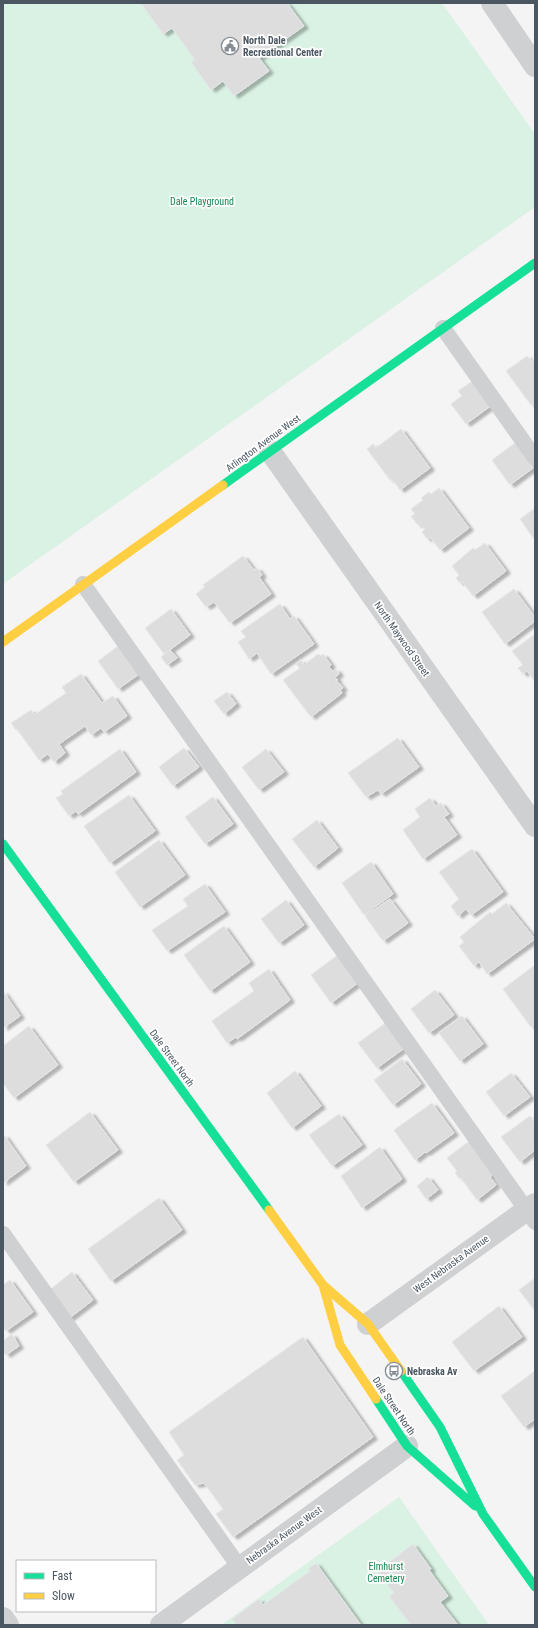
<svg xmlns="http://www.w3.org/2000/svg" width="538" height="1628" font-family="'Roboto Condensed',sans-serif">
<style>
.green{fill:#d9f2e3}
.building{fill:#ddddde;stroke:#e5e6e7;filter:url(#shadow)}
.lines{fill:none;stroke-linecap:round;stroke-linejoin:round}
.lane{stroke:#ced0d2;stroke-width:16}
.street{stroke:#ced0d2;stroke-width:22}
.fast{stroke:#16e098;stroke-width:9}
.slow{stroke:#ffcf43;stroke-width:9}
.labels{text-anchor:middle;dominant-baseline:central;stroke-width:3.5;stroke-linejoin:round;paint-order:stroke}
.poi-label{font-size:10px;font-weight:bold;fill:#4a5661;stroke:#fff;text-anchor:start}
.park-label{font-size:10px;fill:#17864f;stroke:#fff}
.street-label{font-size:10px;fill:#4a5661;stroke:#fff}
</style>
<defs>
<filter id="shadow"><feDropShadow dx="4.5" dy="2.5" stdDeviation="1" flood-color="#0004"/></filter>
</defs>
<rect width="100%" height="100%" fill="#f4f4f4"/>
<path class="green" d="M3,3H442L535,134V207L3,584Z
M399,1497L489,1625H221Z"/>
<path class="building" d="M141,3H271L272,4L274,3H287L304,26L259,58L269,71L234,96L223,81L211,90L191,62L195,60L172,28L163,34Z
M527,356L531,361L535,358V403L531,405L506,371Z
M474,380L492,405L466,424L451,404L462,396L458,391Z
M401,429L430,468L400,490L392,479L390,480L367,449L373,444L376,448Z
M515,443L533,468L510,485L492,460Z
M439,488L469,528L440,550L430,537L427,539L422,532L425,529L420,523L418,525L411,516L415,514L411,509L423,500L421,498L429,492L431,494Z
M535,508V538L534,539L520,519Z
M485,543L506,571L473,596L462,581L460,583L456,578L459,575L452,566L473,548L475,550Z
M243,556L254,570L257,568L262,575L259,577L271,594L230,623L214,602L206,607L196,594L205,587L203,585Z
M514,589L535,617V621L505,644L482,612Z
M280,604L290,619L294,616L314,644L271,674L257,653L249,659L238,642L246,637L241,631Z
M171,609L190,635L164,654L145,628Z
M535,634V682L527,671L523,674L518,668L523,665L512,651Z
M121,644L142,672L118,689L98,661Z
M170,650L177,658L167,665L161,657Z
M318,654L321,656L323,654L331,665L329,667L333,671L336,669L339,674L335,677L338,680L335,682L336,683L338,682L343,688L340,690L342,693L311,717L283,680L300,668L296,664L301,660L304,665Z
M81,674L102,703L113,696L127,716L104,732L101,728L91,735L85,726L59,744L65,753L54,762L48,754L39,760L17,729L16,730L11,723L31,710L34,715L66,693L62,687Z
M227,692L236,704L224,714L214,701Z
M398,738L419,767L381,794L378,790L366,797L348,773Z
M184,748L199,767L173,786L159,767Z
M120,749L136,772L78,814L76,811L69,816L56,798L63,794L61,791Z
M266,749L284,772L259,790L242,767Z
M129,795L155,831L110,863L84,826Z
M213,797L233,824L205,844L185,817Z
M430,798L436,806L441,803L449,814L444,817L457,835L423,859L403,830L420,817L415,809Z
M317,820L338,848L314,867L292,839Z
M159,840L185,875L140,907L115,872Z
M472,849L503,892L471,915L466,909L458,916L451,906L459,899L439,872Z
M371,862L393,894L364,915L342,883Z
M205,884L225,912L167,951L152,930L188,906L183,899Z
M390,899L408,923L383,941L365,916Z
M286,900L304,925L279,943L261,919Z
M506,903L535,939L487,974L479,962L474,966L459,946L464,942L460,937L490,912L492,914Z
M224,926L250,962L210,991L184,955Z
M339,954L359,982L331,1003L311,975Z
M535,965V1024L531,1027L503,989Z
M269,969L290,1000L237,1039L236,1037L227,1043L212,1021L254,991L249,983Z
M435,990L454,1015L429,1033L411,1009Z
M3,991L20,1016L3,1028Z
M462,1016L483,1044L460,1061L439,1033Z
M387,1022L406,1047L377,1068L358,1043Z
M29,1026L58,1065L14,1098L3,1083V1046Z
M402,1059L421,1084L393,1105L374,1080Z
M295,1071L321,1106L292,1128L267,1093Z
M511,1073L530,1097L504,1116L486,1092Z
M432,1103L454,1133L426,1153L425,1152L415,1160L394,1130Z
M90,1112L118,1150L74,1182L46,1145Z
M339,1114L362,1145L332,1166L309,1135Z
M530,1116L535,1122V1150L520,1162L501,1137Z
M4,1135L26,1166L3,1183V1136Z
M472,1139L496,1172L490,1177L496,1185L477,1200L461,1178L460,1179L455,1173L457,1171L447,1158Z
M380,1147L402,1179L362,1208L341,1176Z
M428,1177L438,1190L426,1199L417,1186Z
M159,1198L182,1230L111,1281L88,1249Z
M72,1272L93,1300L67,1320L47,1292Z
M535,1278V1311L519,1290Z
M10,1280L33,1312L6,1331L3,1327V1285Z
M499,1306L522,1337L474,1371L452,1342Z
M12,1334L19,1346L6,1355L3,1351V1341Z
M303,1337L373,1437L233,1537L216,1514L223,1509L204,1483L195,1485L177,1460L184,1455L169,1432Z
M535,1371V1419L524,1427L501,1396Z
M413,1544L431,1569L429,1570L448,1596L440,1602L458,1625H411L389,1596L394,1593L377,1571Z
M316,1563L361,1625H237L232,1619L259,1599L263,1605L310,1571L308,1569Z"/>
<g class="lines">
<path class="lane" d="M443,328L535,458
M83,584L535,1222
M3,1234L240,1568"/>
<path class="street" d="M492,3L535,66
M270,451L535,826
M368,1324L535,1204
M3,1618L8,1625
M161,1625L407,1446"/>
<path class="fast" d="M223,485L535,263
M3,844L269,1210
M401,1371L440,1427L483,1514L535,1587
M376,1399L407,1446L475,1506"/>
<path class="slow" d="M3,642L223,485
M269,1210L323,1285L368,1324L401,1371
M323,1285L340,1345L376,1399"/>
</g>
<defs>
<symbol id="civic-ring" viewBox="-11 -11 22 22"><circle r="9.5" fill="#fff" stroke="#868d94" stroke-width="1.5"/><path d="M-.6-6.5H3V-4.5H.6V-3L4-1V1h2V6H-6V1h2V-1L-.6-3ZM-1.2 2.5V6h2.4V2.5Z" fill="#868d94"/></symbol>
<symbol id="bus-ring" viewBox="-11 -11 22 22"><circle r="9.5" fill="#fff" stroke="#868d94" stroke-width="1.5"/><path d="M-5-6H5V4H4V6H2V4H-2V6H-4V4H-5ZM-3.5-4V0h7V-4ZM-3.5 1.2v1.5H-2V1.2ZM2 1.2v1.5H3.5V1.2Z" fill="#868d94"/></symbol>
</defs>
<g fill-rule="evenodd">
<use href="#civic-ring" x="220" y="36" width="20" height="20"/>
<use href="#bus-ring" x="384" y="1361" width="20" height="20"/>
</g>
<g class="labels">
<g class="poi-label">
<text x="243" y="40">North Dale<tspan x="243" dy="12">Recreational Center</tspan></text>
<text x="407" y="1371">Nebraska Av</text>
</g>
<g class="park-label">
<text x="202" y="201">Dale Playground</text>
<text x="386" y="1566">Elmhurst<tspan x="386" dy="12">Cemetery</tspan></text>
</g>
<g class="street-label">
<text transform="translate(263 443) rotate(-36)">Arlington Avenue West</text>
<text transform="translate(402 639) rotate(55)">North Maywood Street</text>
<text transform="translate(172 1058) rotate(54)">Dale Street North</text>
<text transform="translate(451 1264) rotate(-36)">West Nebraska Avenue</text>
<text transform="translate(394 1406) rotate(56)">Dale Street North</text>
<text transform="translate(284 1535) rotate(-36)">Nebraska Avenue West</text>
</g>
</g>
<rect width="538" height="1628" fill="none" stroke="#4a5661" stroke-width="8"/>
<rect x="16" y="1560" width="140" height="52" fill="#ffffff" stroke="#b7bbc0"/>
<rect x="24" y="1573" width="20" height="6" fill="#16e098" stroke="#b7bbc0"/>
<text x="52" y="1580" font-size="12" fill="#4a5661">Fast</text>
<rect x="24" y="1593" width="20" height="6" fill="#ffcf43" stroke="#b7bbc0"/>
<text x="52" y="1600" font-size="12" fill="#4a5661">Slow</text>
</svg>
